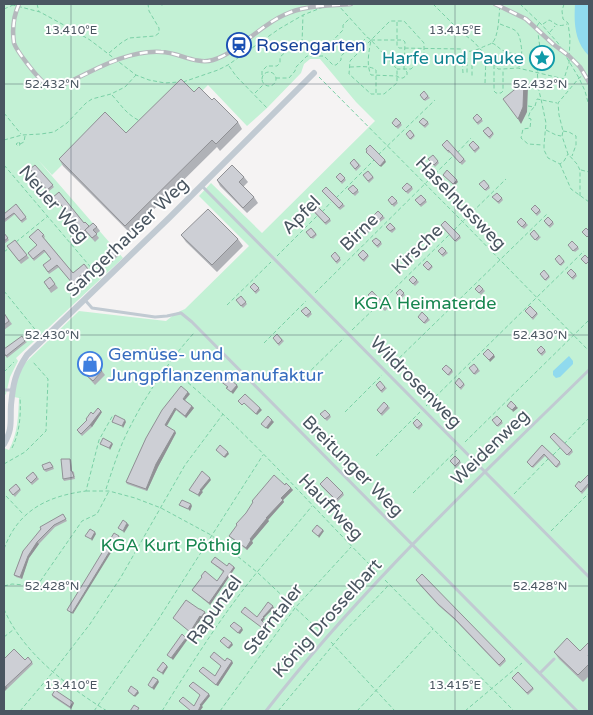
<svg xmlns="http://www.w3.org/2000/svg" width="593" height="715" font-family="'Varela Round',sans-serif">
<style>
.green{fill:#c3f1d5}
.water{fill:#90daee}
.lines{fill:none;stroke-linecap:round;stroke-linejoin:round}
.path{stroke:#7ad0a6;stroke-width:1;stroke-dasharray:4 2.5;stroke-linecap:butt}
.lane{stroke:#c1cad2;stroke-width:3}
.street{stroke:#c1cad2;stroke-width:6}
.rail-casing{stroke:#b5b8bd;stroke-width:4.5}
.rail{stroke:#fff;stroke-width:2.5;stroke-dasharray:8;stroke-linecap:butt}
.wall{fill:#b0b2b7}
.shaded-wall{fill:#909195}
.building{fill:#cdcfd5;stroke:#909195}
.ticks{fill:none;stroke:#4a5661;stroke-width:1;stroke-opacity:0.45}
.labels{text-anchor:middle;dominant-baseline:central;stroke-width:4;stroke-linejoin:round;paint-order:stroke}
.transit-label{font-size:18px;fill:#164399;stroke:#fff;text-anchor:start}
.culture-label{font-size:18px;fill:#0d838f;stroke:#fff;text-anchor:end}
.street-label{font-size:18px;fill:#4a5661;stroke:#fff}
.park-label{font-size:18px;fill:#17864f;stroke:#fff}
.shop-label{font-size:18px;fill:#366cbe;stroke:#fff;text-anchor:start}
.ticks-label{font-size:12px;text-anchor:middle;fill:#4a5661;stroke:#fff;stroke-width:4;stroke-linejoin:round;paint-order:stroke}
</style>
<rect width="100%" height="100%" fill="#f5f3f3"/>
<path class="green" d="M4,4H589V711H4V448L9,450C18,432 18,418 19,398L14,397L15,384L24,364L79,311L166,321L176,313L185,309L249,246L199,196L211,183L262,233L375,121L356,102L320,59H310L304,64L301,73L267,108L247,126L208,85L143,150L110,117L52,175L38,160L123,258L16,358L18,361L10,377L6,394L4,396Z"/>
<path class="water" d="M575,4H589V56C574,41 574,23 575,4Z
M569,356L573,361V364L560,377L556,378L553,375V371Z"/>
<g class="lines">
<path class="path" d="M14,4L13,5L40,12L73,30L90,40L136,75L149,80L165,83L179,82
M37,4L39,12
M159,4L162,5L165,4
M336,4L338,5L367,37L371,40L397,69V83L384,94H371L349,74L350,61L390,21H404L424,43V56L411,69H397
M433,4L460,31L474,42L498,69H503L518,68L564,79
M520,4L542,25L558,43L579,78L585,91L589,106
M564,4L562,11L563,19L568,23L570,38L569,63L564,79L568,89
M4,9L13,5L12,4
M397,22V46L399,48L462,49C468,53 474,51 481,48C484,46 489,45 492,43C499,37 499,13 500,4
M539,23L537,26L540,48L537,62L538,87L541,99L546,123L544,145V150L548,158L560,164L564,161L568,154
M500,24C514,30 519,28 521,45C522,50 522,53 521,57
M543,24L549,20C556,23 557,28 567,24
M550,32L555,26
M371,40H403L405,42L404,69L407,72V75L403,78H400L397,76L371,75C366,65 369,51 371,40Z
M492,43C497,45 499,49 504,51C510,54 513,52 521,57L519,67
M465,51V58H467V73
M472,52V77
M109,53L121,43L129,38L155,36L159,33V28L149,11L148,4
M244,53L240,47L253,37
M319,56H324L333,65H336L341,60V56L355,43H361L367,37
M494,65V91L496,93H501L503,91V70
M229,66L236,76L268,109
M350,67C358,67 370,65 376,70V94
M262 79a7 7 0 1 1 14 0a7 7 0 1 1-14 0Z
M463,73L462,58H464
M262,75V71L267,66H277L280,63V57L289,49L297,48L302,43L303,15
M319,77L463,222L589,351
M276,78H289L295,71L296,67L307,56H318L343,30V25L349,19
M183,82L218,70L228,65L279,29L303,15L331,4
M485,83L486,57
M255,93L263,85
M112,95C122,106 126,114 140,121
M528,106L534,107L530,112L528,118L531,119L530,128L523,129L521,138L528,144L543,145
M535,106L537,99L557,103
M4,113L21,134
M546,130L556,135L561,136
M563,131L569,132L576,136V145L572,156
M4,140L22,135L41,134L54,132L67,123L86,103L92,99L111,94L125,87L136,75
M19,142L20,145L18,146L16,144Z
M20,144L24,142L25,136
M457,153L471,138
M378,155L435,100
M560,164L571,189L589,202
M4,165L99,277
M581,170L589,172
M580,196V170L577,164L568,154L562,136L563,131L559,115L558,103L579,78L582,76L589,75
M336,198L374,160
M322,212L331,202
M454,230L506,179
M16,242L48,216
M4,252L9,248
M277,256L319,214
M4,291L38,333
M315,293L454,155
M381,302L449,235
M227,305L271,262
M352,330L378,305
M264,343L306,301
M168,366C244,427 308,503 377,572
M390,367L547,214
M4,372L14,362
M302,379L344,338
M426,406L584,251
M345,412L382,375
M465,442L589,320
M564,444L589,418
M12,448C20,432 21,414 20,397
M553,455L561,447
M376,456L420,412
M4,464L25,452L46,431L48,379L33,362
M106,489C113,468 120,445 131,425C146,395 171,358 194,333
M86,491H109L135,498L161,508L211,535L257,572L323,634
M413,493L457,450
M514,494L548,459
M6,496L24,515
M551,531L589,493
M4,549C18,510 48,496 86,491L99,440L113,415
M385,580L514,711
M4,586L12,584L37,586L82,521L97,514L109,491
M4,609C22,652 68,687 107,711
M4,637L13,630
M331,642L395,711
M20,711L53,672L90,624L121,577L185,465L223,414
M94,711L158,620L263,455
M162,711C192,663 222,615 258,571C276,549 294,528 312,506
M220,711L295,608L351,547
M278,711L343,633L386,588L389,584
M357,711L433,629
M465,711L522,663"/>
<path class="lane" d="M201,185L589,577
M85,300L92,308L155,317L167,316L181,313L192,322L577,711
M4,390H13
M540,673L554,659
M266,711C362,587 477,480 589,370"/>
<path class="street" d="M4,444C13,428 10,422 11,405C13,384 15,373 27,355L169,218L314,73"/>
<defs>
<path id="rail" d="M19,4C14,15 12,30 14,43C16,50 38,79 45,83C52,86 58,85 65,84C95,70 127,50 161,52C178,52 196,65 213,60C237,53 259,26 284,15C304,5 329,6 351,4
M495,4L526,19L553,44L569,56L580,67L589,82"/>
</defs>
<use href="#rail" class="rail-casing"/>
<use href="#rail" class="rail"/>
</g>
<path class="wall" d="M194,92L212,100L238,122L242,129L220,151L217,147L130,233L63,166L59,159L126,133Z
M428,96L430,98L425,101L421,97Z
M477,114L483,121L478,125L473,118Z
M396,118L402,125L398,129L392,123Z
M419,122H428L429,124L425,128Z
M410,130L415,136L411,140L406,134Z
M484,133H493L494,134L490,139Z
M469,145L479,147L480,148L475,153Z
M443,147L464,159L466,161L462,165L450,152L449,153Z
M354,159L361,166L356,171L350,163Z
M430,161H438L439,163L435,167Z
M35,165L54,187L48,192L30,169Z
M368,171L374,178L369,183L363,175Z
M340,173L346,180L342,184L336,177Z
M244,177L248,182L243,187L254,197L258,203L247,213L220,186L217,180Z
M353,185L359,192L355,196L348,189Z
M481,186H489L490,188L486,191Z
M412,187L413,189L408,194L402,188Z
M322,191L343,204L345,206L340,210Z
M59,192L84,223L89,226L97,227L100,231L96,234L99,238L95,242L87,233L85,235L72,221L69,217H70L60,204L58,206L52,198Z
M421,195L427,202L421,207L415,200Z
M392,196L398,203L394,207L388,200Z
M502,198L503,200L499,204L494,199Z
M16,204L27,219L22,223L15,214L5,222L4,220Z
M309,207L330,219L331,221L326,225Z
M532,210H540L541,212L537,216Z
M378,211L385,218L380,222L374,215Z
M297,215L303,223L299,227L292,220Z
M553,222L554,224L550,228L545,223Z
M526,223L528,225L524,229L518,224Z
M363,224L370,231L365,236L359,228Z
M442,227L460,236L461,238L456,242Z
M311,228L317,235L313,239L306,232Z
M395,228L396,229L392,233L387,229Z
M4,233L9,240L4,244Z
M44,235L45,237L44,238L73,273L84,264L90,272L79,281V282L75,286L59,267L49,274L43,265L51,259L45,252L34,261L28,253L37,246Z
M181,235L238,239L243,246L217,272L186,242Z
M531,236H539L541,237L537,241Z
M15,240L29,258L21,264L7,246Z
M381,242L382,244L378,248L373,243Z
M345,243L354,244L355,246L351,250Z
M570,247H578L579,249L575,252Z
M363,250L369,256L364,262L359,257Z
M438,251H446L448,253L443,257Z
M335,252L341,260L337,264L331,256Z
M117,254L118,256L112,262L108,258Z
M427,261L433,267L429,271L423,265Z
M556,261H564L565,262L561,266Z
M568,274H576L577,276L573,280Z
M413,276L419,282L415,286L409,280Z
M541,276H549L550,277L546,281Z
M50,277L58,288L51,293L44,282Z
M254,283L260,290L256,294L250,287Z
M400,289L405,295L401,299L397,295Z
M475,289H483L485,291L481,295Z
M368,295L386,306L388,308L385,311Z
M241,296L247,304L243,308L236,300Z
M306,307L312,314L308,318L301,311Z
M4,313L12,324L4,330Z
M527,313H537L538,314L533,320Z
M418,317L428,318L430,320L425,324Z
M277,334L284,341L279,346L273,338Z
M25,341L27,342L7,358L4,354Z
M545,350L546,352L542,356L538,352Z
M474,364L480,371L475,375L469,368Z
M442,369L452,370L453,372L449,376Z
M102,371L105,375L95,385L86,375Z
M283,376L293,378L294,379L290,383Z
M455,383L464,384L465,385L461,390Z
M377,387H385L387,388L382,393Z
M190,394L185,400L194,408L186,418L176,410L167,426L176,433L158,467L147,491L127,484L126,482L146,438Z
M388,406L390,408L382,416L377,410Z
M102,412L92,427L82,436L78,432L93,414Z
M320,414L330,415L331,417L327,421Z
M497,416L503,423L498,427L492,420Z
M417,419L423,425L419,430L414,425Z
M552,439L572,450L573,452L569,456Z
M542,445L561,464L557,468L545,456L533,468L527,462Z
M71,460L72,471L74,472L75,479L64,481L63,479Z
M450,461H460L461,463L456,468Z
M52,464L54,469L46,472L44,470Z
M33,472L39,479L32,485L26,478Z
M589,474V486L582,494L575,486L580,483Z
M16,484L21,490L15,497L9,490Z
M285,485L291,488L293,490L283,500L284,502L268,520L269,521L252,541L253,543L247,550L231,538L229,536Z
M321,486L343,493L344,495L337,502Z
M63,514L67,521L55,527L39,544L29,558L22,579L16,577L14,575L23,551Z
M211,562L227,566L234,567L235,568L210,605L192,590L217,581L223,572Z
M417,582L505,659L506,661L500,667L455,620L439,606Z
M589,642V676L583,682L559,659L554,652L580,651Z
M210,657L233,663L218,686L199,671L215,676L221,666Z
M4,658L25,660L32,662L33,664L4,692Z
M512,678L533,688L534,689L528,695Z
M52,695L73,702L74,703L71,709L53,697Z"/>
<path class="shaded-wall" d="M524,82L528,87L527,112L521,124L518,119Z
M385,160L386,162L381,167L380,166Z
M457,180L458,182L454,186L453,184Z
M494,355L495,357L490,362L489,360Z
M237,385L238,387L233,394L231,392Z
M188,392L190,394L184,401L183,399Z
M192,406L194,408L186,418L185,416Z
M516,406L518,408L513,412L512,410Z
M175,408L176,410L166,427L165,425Z
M260,408L262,410L257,415L256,414Z
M101,411L102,412L92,427L90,425Z
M125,420L126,422L123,428L122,426Z
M272,420L274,422L268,429L266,428Z
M175,431L176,433L158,467L147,491L146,489L156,464Z
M112,443L113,444L110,450L109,448Z
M228,452L229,454L225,458L224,457Z
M70,459L71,460L72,473L71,471Z
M210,478L211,480L202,491L203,492L199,497L198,495L200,490Z
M291,488L293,490L283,500L284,502L268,520L269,521L252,541L253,543L247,550L246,548L250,539L281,498Z
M191,504L192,506L190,511L188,509Z
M127,523L129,525L124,533L123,531Z
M323,530L324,531L319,538L318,536Z
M95,532L96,534L92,541L91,539Z
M119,536L120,538L73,614L72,613Z
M37,542L39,544L29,558L22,579L20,577L28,556Z
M234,567L235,568L210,605L209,603Z
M273,606L274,608L264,618L265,619L262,622L261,620L263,617Z
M205,612L206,614L203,619L201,617Z
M200,616L202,618L191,633L190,632Z
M264,623L266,625L262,629L261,627Z
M242,628L243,630L240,634L238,633Z
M186,638L188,639L173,660L171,658Z
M232,643L233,645L229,649L228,648Z
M232,661L233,663L218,686L216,685Z
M167,666L168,667L163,675L162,673Z
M158,680L159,682L154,690L152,688Z
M6,686L7,688L4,692V688Z
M138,691L139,693L135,697L134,696Z
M209,694L210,696L202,706L203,707L200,711H198L200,705Z
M73,702L74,703L71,709L70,707Z"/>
<path class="building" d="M181,79L194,92L199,87L212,100L214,98L238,122L216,144L212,140L125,226L59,159L105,112L126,133Z
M524,82L523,107L518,119L503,99Z
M424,91L428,96L424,100L420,95Z
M477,114L482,119L477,123L473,118Z
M396,118L401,123L396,127L392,123Z
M423,118L428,122L424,126L419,122Z
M488,127L493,133L489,137L483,131Z
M410,130L414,135L410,139L406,134Z
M447,140L464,159L460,163L448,150V151L442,145Z
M473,141L479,147L474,151L469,145Z
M370,145L385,160L380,166L366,152L367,151L366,149Z
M433,155L438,161L434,165L428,159Z
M354,159L359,165L355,169L350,163Z
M35,165L53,185L47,190L30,169Z
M232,165L244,177L239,182L254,197L243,208L217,180Z
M447,170L457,180L453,184L443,175Z
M368,171L373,177L368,181L363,175Z
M340,173L345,178L341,182L336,177Z
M484,180L489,186L485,190L479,184Z
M407,183L412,187L406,192L402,188Z
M353,185L358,190L353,194L348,189Z
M326,187L343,204L339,208L322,191Z
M59,192L84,223L85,222L89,226L83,232L69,217L70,216L58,201L56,203L52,198Z
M497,193L502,198L498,202L492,197Z
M421,195L426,200L420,205L415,200Z
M392,196L397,201L392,205L388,200Z
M312,201L330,219L325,223L308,205Z
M16,204L26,217L21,221L14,213L4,220V214Z
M535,205L540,210L536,214L531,209Z
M208,209L238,239L212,265L181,235Z
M378,211L383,216L379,220L374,215Z
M297,215L302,221L297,225L292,220Z
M548,217L553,222L549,226L544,221Z
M521,218L526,223L522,227L517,222Z
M445,221L460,236L455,241L441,225Z
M93,223L97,227L93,230L97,234L92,238L85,230Z
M390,223L395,228L390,231L386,227Z
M363,224L368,230L364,234L359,228Z
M311,228L316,234L311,238L306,232Z
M586,228L589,231V235L587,237L582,232Z
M38,229L44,235L42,236L73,273L84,264L88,269L77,279L78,280L73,284L57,265L48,272L43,265L51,259L44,250L33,259L28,253L37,245L29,237Z
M534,230L539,236L535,240L530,234Z
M4,233L8,238L4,241Z
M376,238L381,242L377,246L372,241Z
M349,239L354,244L350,249L345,243Z
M15,240L27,255L19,261L7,246Z
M572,241L578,247L573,251L568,245Z
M442,247L446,251L442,255L438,251Z
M113,250L117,254L111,260L107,256Z
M363,250L368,255L363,260L358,255Z
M335,252L340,258L336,262L331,256Z
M559,255L564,261L560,265L555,259Z
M585,255L589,259V261L586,264L581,259Z
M427,261L432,266L428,270L423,265Z
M571,269L576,274L572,278L567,273Z
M544,270L549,276L545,280L540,274Z
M413,276L417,280L413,284L409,280Z
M50,277L55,284L49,289L44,282Z
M254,283L259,288L255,292L250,287Z
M479,285L483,289L479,293L475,289Z
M400,289L404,293L400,297L396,293Z
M372,291L386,306L383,309L368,295Z
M241,296L246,302L241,306L236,300Z
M530,306L537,313L532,318L525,311Z
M306,307L311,312L306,316L301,311Z
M422,312L428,318L424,323L418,317Z
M4,313L9,321L4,325Z
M277,334L282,340L278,344L273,338Z
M22,336L25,341L6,356L4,353V349Z
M541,346L545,350L541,354L537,350Z
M488,349L494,355L489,360L483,354Z
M474,364L478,369L474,374L469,368Z
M96,365L102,371L93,381L86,375Z
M446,365L452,370L448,375L442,369Z
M219,371L237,385L231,392L226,388L228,387L215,377Z
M287,372L293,378L289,382L283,376Z
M459,378L464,384L460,388L455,383Z
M380,381L385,387L381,391L376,385Z
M181,386L188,392L183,399L192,406L185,416L175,408L165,425L175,431L156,464L146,489L126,482L146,438L162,410Z
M245,394L260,408L256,414L244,403L242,405L238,401Z
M511,401L516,406L512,410L507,406Z
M384,402L388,406L381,414L377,410Z
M98,408L101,411L90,425L81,434L77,430L87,420L86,419L91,412L93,414Z
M325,410L330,415L325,419L320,414Z
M115,415L125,420L122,426L112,422Z
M268,416L272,420L266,428L261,424Z
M497,416L502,421L497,426L492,420Z
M417,419L422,424L417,428L413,423Z
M554,433L572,450L567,455L550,437Z
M103,438L112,443L109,448L100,444Z
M220,445L228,452L224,457L216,450Z
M542,445L560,462L556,467L544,454L532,467L527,462Z
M455,456L460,461L455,466L450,461Z
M61,459H70L71,471H72L74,477L63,479Z
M50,462L53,467L44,470L42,465Z
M202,471L210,478L200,490H201L198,495L189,490Z
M33,472L37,477L31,483L26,478Z
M589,474V483L581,492L575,486L579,481L580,483Z
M274,475L285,485L286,483L291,488L281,498L283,500L266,518H267L250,539L251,540L246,548L229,536L237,525L236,524L246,513L253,502L252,501Z
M327,477L343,493L336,500L320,484Z
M16,484L20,489L13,495L9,490Z
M182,500L191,504L188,509L179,505Z
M63,514L66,519L54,525L37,542L28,556L20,577L14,575L23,551L41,529L40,527Z
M123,520L127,523L123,531L118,528Z
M317,525L323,530L318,536L312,531Z
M90,529L95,532L91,539L85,536Z
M114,533L119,536L72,613L67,610Z
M215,557L227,566L229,563L234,567L209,603L192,590L202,577L201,576L205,571L217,581L224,571L211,562Z
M422,574L505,659L499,665L454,618L438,604L416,580Z
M186,600L199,609H200L205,612L201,617L200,616L190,632L173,618Z
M268,602L273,606L263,617H264L261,620L264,623L261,627L241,612L245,607L257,617Z
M234,622L242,628L238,633L230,626Z
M182,634L186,638L171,658L167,655Z
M224,637L232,643L228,648L220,641Z
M567,638L580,651L589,642V654L588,655L589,657V664L578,675L554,652Z
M14,649L25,660L28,657L32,662L4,688V657L5,658Z
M214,652L225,661L227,658L232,661L216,685L199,671L203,667L215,676L221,666L210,657Z
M163,662L167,666L162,673L157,670Z
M518,672L533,688L527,693L512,678Z
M153,677L158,680L152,688L148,685Z
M193,682L209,694L200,705H201L198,711H191L179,701L183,697L194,706L200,695L189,686Z
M131,686L138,691L134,696L128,691Z
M55,690L73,702L70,707L52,695Z
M134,705L139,708L137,711H130Z"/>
<path class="ticks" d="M71,4V711M455,4V711M4,84H589M4,335H589M4,586H589"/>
<defs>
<symbol id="station-ring" viewBox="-11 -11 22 22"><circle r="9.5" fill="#fff" stroke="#1a4fb4" stroke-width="1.5"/><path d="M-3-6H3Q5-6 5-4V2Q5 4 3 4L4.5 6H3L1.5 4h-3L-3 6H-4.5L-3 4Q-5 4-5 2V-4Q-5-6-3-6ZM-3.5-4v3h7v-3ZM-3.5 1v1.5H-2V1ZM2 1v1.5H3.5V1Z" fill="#1a4fb4"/></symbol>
<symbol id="sight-ring" viewBox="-11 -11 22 22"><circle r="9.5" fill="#fff" stroke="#0f9aa8" stroke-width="1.5"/><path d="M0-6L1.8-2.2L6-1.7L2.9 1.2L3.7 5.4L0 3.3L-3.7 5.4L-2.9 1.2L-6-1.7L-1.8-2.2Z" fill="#0f9aa8"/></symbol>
<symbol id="shop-ring" viewBox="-11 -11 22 22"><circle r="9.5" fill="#fff" stroke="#3f7fe0" stroke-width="1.5"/><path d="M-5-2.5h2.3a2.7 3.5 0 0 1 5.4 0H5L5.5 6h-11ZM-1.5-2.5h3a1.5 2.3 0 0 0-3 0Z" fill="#3f7fe0"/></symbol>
</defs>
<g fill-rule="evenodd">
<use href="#station-ring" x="225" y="31" width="28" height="28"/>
<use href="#sight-ring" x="528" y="44" width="28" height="28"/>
<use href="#shop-ring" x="76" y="350" width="28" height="28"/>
</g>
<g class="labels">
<g class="transit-label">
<text x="256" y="45">Rosengarten</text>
</g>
<g class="culture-label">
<text x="524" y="58">Harfe und Pauke</text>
</g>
<g class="street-label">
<text transform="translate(461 203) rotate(46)">Haselnussweg</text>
<text transform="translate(54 204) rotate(49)">Neuer Weg</text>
<text transform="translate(301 215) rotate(-45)">Apfel</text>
<text transform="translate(359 232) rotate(-44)">Birne</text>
<text transform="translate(127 237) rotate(-44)">Sangerhauser Weg</text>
<text transform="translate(417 249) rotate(-44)">Kirsche</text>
<text transform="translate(416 382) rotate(45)">Wildrosenweg</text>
<text transform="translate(490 447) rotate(-44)">Weidenweg</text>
<text transform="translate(353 466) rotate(45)">Breitunger Weg</text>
<text transform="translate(331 507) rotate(46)">Hauffweg</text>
<text transform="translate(214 610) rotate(-54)">Rapunzel</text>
<text transform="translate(327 618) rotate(-48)">König Drosselbart</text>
<text transform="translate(273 619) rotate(-52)">Sterntaler</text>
</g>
<g class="park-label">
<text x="425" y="303">KGA Heimaterde</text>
<text x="171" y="545">KGA Kurt Pöthig</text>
</g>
<g class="shop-label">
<text x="108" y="354">Gemüse- und<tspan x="108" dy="21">Jungpflanzenmanufaktur</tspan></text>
</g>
</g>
<g class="ticks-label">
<text x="71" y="34">13.410°E</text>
<text x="455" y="34">13.415°E</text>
<text x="52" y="88">52.432°N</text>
<text x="540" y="88">52.432°N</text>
<text x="52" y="339">52.430°N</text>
<text x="540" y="339">52.430°N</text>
<text x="52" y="590">52.428°N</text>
<text x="540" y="590">52.428°N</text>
<text x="71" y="689">13.410°E</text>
<text x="455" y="689">13.415°E</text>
</g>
<rect width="593" height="715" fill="none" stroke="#4a5661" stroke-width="10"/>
</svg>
